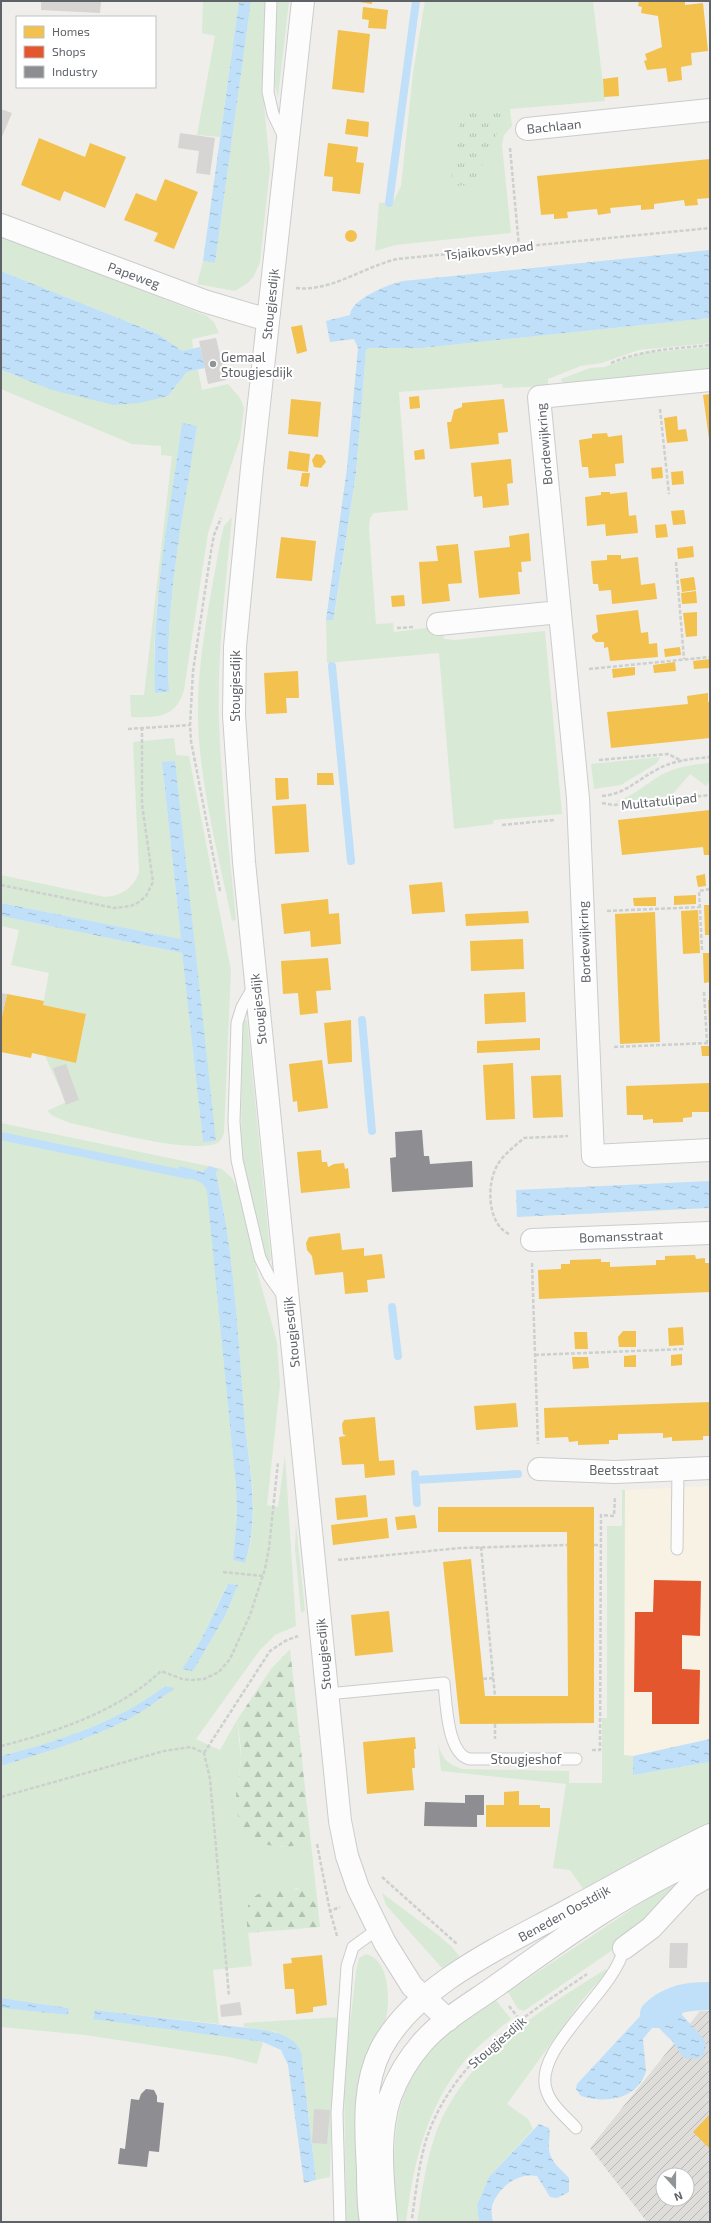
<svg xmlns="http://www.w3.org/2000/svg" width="711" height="2223" font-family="'Exo 2',sans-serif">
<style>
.commercial{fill:#f7f2e4}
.industrial{fill:url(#industrial-furrows);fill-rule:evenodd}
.green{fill:#d8ead6;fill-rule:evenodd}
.forest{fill:url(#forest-firs)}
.park{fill:url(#park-tufts)}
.water{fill:url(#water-ripples)}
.homes{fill:#f2c14e}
.shops{fill:#e4572e}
.industry{fill:#8d8d92}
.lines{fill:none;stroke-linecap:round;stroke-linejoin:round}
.stream{stroke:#bfe0f8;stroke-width:8}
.canal{stroke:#bfe0f8;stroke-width:28}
.building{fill:#d6d5d3}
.service-casing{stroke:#cbcccc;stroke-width:13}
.minor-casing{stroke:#cbcccc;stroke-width:24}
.secondary-casing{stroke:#cacacb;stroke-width:24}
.path{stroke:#ccd0ce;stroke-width:2.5;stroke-dasharray:4 2;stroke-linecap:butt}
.service{stroke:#fdfcfc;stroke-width:11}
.minor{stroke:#fdfcfc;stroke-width:22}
.secondary{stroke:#fdfcfc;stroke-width:22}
.poi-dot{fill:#919496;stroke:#fff;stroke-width:1.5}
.labels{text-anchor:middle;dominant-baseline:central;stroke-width:4;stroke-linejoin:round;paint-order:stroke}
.street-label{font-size:13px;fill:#5f6368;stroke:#fff}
.poi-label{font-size:13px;fill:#5f6368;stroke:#fff;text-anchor:start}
</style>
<defs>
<pattern id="industrial-furrows" width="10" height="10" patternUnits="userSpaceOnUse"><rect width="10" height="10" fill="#dfddda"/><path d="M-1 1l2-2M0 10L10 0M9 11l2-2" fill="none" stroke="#b8b7b5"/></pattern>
<pattern id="forest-firs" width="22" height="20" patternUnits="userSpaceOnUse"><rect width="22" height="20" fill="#d8ead6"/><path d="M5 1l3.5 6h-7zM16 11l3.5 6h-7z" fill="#b2c1b1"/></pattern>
<pattern id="park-tufts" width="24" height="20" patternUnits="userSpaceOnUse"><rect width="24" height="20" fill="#d8ead6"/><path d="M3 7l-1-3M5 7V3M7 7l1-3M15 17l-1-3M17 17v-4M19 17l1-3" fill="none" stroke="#b2c1b1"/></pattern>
<pattern id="water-ripples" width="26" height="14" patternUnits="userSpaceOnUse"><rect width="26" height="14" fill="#bfe0f8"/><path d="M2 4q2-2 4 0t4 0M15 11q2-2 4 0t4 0" fill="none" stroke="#9eb9cd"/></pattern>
</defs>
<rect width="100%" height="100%" fill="#efeeea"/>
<path class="commercial" d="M710,1486V1739L633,1756L624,1755L625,1490Z"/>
<path class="industrial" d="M700,2011H710V2222H647L590,2148ZM663,2175H687V2199H663Z"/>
<path class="green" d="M203,1H239L220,137L197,135L215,36L202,33Z
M251,1H265L263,94L270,168L260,262L254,276L248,283L235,291L197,284L203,261L215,263Z
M277,1H289L278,97L275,86Z
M425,1H593L605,101L510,109L512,126L504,135L502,145L511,233L396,245L375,251L379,203L393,202L401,186L413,73Z
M1,235L207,316L214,322L219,333L192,339L193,349L182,351L158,334L1,271Z
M710,318V343L639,350L602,363L581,366L548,379V386L503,388L502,384L399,392L408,510L374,513L370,518L369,528L376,624L393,623L394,632L442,626L444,639L455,640L545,631L562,814L494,820L493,824L454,829L439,653L327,663L326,620H333L335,612L356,473L366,350L370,348H421Z
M710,347V371L563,384L561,379L590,368L604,367L643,353Z
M1,370L15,376L126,404L168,396L187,372L198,370L202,390L228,384L240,398L244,408L240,439L208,533L184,690C176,718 156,718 131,717L130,695H144L172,456L161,455V446L132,444L1,389ZM182,424L197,426C184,514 164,603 169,692L156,693L154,651L157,602Z
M232,517C226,584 217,652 219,720C221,787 230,854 236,920L232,921C219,858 199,782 198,718C197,660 210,600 220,543L224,526Z
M174,738L176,755L189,756L231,970L224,1133C222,1138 221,1142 215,1144C185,1153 103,1130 70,1123L53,1116L47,1111L66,1102L45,1056L76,1063L86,1014L43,1005L49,973L11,965L19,930L1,926V916L182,953L203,1142L216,1141L162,762L181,939L1,903V875L105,897C121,896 134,888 139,872L133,742Z
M660,757L657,763L621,785L594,789L591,764Z
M710,763V781L706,786L690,774L671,796L615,802C633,796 645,785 661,775C675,767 694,764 710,763Z
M242,1019L247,1020L271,1261L266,1262L241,1155Z
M1,1123L222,1169L232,1178L238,1189L257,1271L277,1342L280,1385L267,1505L278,1507L285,1455L296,1626L275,1635L260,1650L196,1739L220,1750L237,1720L241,1758L236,1799L281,1847L311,1843L317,1898L296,1888L247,1922L252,1966L213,1970L219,2024L95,2010L93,2018L263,2042L257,2064L230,2057L85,2035L1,2027V2008L68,2015L69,2008L1,1998V1766C42,1753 85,1741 123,1722C141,1713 158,1700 174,1688L165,1686C116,1723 59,1741 1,1756ZM216,1173C234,1251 238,1333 244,1413C248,1465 262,1511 245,1563L233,1560L237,1514L236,1487L208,1192L206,1186L200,1181ZM227,1585H238L225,1616L193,1671L182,1669L201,1640Z
M622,1490H625L624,1755L633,1756L634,1775L710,1762V1827L586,1893L570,1870L553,1868L566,1784L441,1771L438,1743C442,1758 447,1764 462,1769L569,1771V1783H602V1718H607V1526H622Z
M296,1524L305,1611L301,1613L295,1549Z
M685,1876L640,1931L524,2011L518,2009L508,1992L668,1885Z
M382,1893L438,1935L452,1947L463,1961L446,1969L441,1967L392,1912L386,1905Z
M366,1954C391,1960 391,2005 384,2025L363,2222H346L344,2079L356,1971L359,1958Z
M606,1969L608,1971L583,1999L507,2104L528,2119L533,2129L489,2177L477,2205L479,2222H417C422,2191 426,2159 437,2130C467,2054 541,2010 606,1969Z
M495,1999L511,2019C496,2032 479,2044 466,2059C426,2108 414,2161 406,2222H395C394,2146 386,2085 449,2030C463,2018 480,2009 495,1999Z
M339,2017L332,2096L330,2177L316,2180L302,2059L276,2032L244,2027V2023Z"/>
<path class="forest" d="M290,1649L311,1843C272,1852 237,1846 236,1799C236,1785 241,1771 241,1756C241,1744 239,1732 237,1720L271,1669Z
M283,1887L305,1891L317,1898L320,1927L248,1933C243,1899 251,1893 283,1887Z"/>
<path class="park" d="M501,110L502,122L473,185L450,186L461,114Z"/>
<path class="water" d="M239,1H251L215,263L203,261Z
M710,250V318L421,348H370L366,350L356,473L334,616L333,620H326L347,468L358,348L354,339L330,342L326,321L350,315C351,299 389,284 403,281Z
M1,271L158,334L182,351L200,347L205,368L187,372L168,396L139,403L114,405L52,390L1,370Z
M182,423L197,426C184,514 164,603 169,692L155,693C151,603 170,512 182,423Z
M175,761L216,1141L203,1142L182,953L1,916V903L181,939L162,762Z
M179,1166L203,1172L209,1166L218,1169L216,1173C234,1251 238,1333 244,1413C248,1466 261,1511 245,1563L233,1560L237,1514L236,1487L207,1192C205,1179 189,1179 177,1176Z
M710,1181V1208L517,1217L516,1190Z
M228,1584L238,1585L225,1616L193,1671L182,1669L201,1640Z
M165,1686L175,1688C158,1700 142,1713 123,1722C85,1741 42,1753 1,1766V1756C59,1741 116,1723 165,1686Z
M710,1739V1762L633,1775V1756Z
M667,1992H687L682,2015L704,2039L706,2044L704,2055L696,2059L684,2058L672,2041L659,2028H652L643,2039L646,2071C638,2099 606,2104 581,2096L576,2089L577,2084L657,1998Z
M1,1998L69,2008L68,2015L1,2008Z
M95,2010L264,2030C279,2033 295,2037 301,2052L316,2180L304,2183L288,2065L281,2050L263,2042L93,2019Z
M539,2124L549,2128C551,2136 548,2142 549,2150C551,2163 562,2170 569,2178V2192L557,2198L550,2197L537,2176C517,2172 498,2188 492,2206C491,2211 492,2217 493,2222H479L477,2205L489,2177Z"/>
<path class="homes" d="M353,1H372V4Z
M639,1H685V5L703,3L708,51L691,53L692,65L681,67L682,80L668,82L666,68L647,70L644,61L647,60L645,54L662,47L658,16L641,13L642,7L638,6Z
M363,7L388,10L386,29L368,28L369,20L362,19Z
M338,30L370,34L364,93L332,89Z
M618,77L619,96L604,97L603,79Z
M347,119L369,122L368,137L345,134Z
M39,138L85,157L90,143L126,157L105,208L64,191L60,201L21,185Z
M328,143L358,147L356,162L364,163L360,194L332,191L333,177L324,176Z
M710,159V198L697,199L698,205L685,206L684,200L654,204V209L641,210V205L610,208L611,213L598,215L597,209L586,210L567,212L568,218L554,219V214L541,215L537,176Z
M165,179L198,192L174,249L154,241L158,233L124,220L136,193L156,201Z
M345 236a6 6 0 1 1 12 0a6 6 0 1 1-12 0Z
M302,325L307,351L297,354L291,327Z
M710,394V446L703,395Z
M419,396L420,408L410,409L409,397Z
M291,399L321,402L318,437L288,434Z
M504,399L508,432L498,433L499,444L450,449L447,422H451L454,410L462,407V403Z
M677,416L678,430L686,429L688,441L667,443L664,418Z
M607,433L608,437L622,435L624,463L615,464L616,476L589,478L588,467H582L579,440L592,438V434Z
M424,449L425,459L415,460L414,451Z
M289,451L310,454L308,472L287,469Z
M316,454L322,455L326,462L321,468L314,467L312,460Z
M511,459L513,483L507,484L509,505L483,508L482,496L474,497L471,463Z
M662,467L663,478L652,479L651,468Z
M683,471L684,484L672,485L671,472Z
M302,473H310L308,487L300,486Z
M601,492H610V494L627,492L629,516L636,515L638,533L606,536L605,524L587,526L585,497L601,495Z
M684,510L686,524L673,525L671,511Z
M666,524L668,537L656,538L655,525Z
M529,533L531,561L521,562L522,572H518L520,594L479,598L474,551L510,547L509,536Z
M281,537L316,541L312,581L276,578Z
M458,544L462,583L448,584L450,601L422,604L419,562L438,561L436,546Z
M693,546L694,557L678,559L677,548Z
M607,555H621V559L638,557L641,585L655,583L657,599L612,604L611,590L599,591L598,584H593L591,561L607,560Z
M694,577L696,590L682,592L680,579Z
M696,591L697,603L682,604L681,593Z
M404,595L405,606L392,607L391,596Z
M638,610L641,633L648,632L649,644L657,643L658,657L610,661L608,647L604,648V642H596L592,638V635L598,632L596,615Z
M697,612V636L686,637L683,613Z
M680,647L681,655L665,657L664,649Z
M710,659V668L694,669L693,661Z
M675,662L676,671L654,673L653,665Z
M635,667V675L613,678L612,669Z
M298,671L299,698H286L287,713L266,714L264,673Z
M708,693V702H710V738L611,748L607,712L688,704L687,696Z
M317,773H333L334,785H317Z
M275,778H288L289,799L276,800Z
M306,804L309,852L275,854L272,806Z
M710,810V855H704L703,847L622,855L618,820Z
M705,874L706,886L698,887L696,876Z
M442,882L445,912L412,914L409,885Z
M696,895V904L674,905V896Z
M656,897V906H634L633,898Z
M328,899L329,914L339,913L341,944L311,947L310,931L284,934L281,904Z
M704,905H710V935H705Z
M698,910L700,953L683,954L681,911Z
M528,911L529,923L466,926L465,914Z
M655,912L660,1042L620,1044L615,914Z
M523,939L524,969L471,971L470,941Z
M703,953H710V982L704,983Z
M328,958L331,990L316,991L318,1013L300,1015L298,993L283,994L281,961Z
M525,992L526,1022L485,1024L484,994Z
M7,994L44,1001L43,1005L86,1014L76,1063L32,1053L31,1058L1,1052V1020Z
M708,1000H710V1027H709Z
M351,1020L352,1062L328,1064L324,1023Z
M540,1038V1050L477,1053V1041Z
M701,1046H710V1056H702Z
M322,1060L328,1108L298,1112L297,1101L293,1102L289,1064Z
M513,1063L515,1119L486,1120L483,1065Z
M561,1075L563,1117L533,1118L531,1076Z
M710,1083V1112H692V1117L683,1118V1122L653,1123V1119L643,1120V1115H627L626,1086Z
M321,1150L322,1162H327L328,1167L334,1164L344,1163L345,1169L348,1168L350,1188L301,1193L297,1152Z
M340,1233L342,1250L364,1248V1256L382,1254L385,1278L367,1280L368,1292L345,1294L343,1272L315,1275L312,1256L307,1250L306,1243L309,1237Z
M695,1255L696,1259L705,1258V1263H710V1292L539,1299L538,1270L561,1269V1264H570V1260L601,1259V1262H610V1267L656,1265V1260H665V1256Z
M683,1327L684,1345L669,1346L668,1328Z
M623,1331H636V1347H619L618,1337Z
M574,1332H587L588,1349H575Z
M682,1354V1365L671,1366V1355Z
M636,1355V1367H624V1356Z
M572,1357H588L589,1368L573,1369Z
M710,1402V1436H703V1440L672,1441V1437L663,1438V1433L618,1434V1440H609V1444L578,1445V1441L569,1442L568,1437L545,1438L544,1408Z
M516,1403L518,1427L476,1430L474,1406Z
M375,1417L379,1461L394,1460L395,1475L365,1478L364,1464L342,1465L339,1437L346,1436L343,1434L342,1424L344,1420Z
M366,1495L368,1517L337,1520L335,1498Z
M438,1507H594V1723L460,1724L443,1562L471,1559L485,1696H568L567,1532H438Z
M415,1515L417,1528L397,1530L395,1517Z
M387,1518L389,1538L333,1545L331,1525Z
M389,1611L393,1652L355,1656L351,1615Z
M415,1737L416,1749H414L415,1768H412L414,1790L367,1794L363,1742Z
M519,1791V1805H540V1808H550V1827H486V1805H504V1792Z
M322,1955L327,2005L313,2007V2012L296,2014L294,1989H285L283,1964L292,1963L291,1958Z
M710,2114V2149L693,2132Z"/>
<path class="shops" d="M654,1580L701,1581L700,1636L682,1635V1669L700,1670L699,1724H652V1692H634L635,1612H653Z"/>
<path class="industry" d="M422,1130L424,1156H429L430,1164L472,1161L473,1187L392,1192L390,1158L396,1157L395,1132Z
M465,1795H484V1815H477V1827L424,1826L425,1802L465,1803Z
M146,2089L154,2090L157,2096V2102L164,2103L159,2152L149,2151L147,2167L118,2164L120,2148L125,2149L131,2099L139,2100L141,2094Z"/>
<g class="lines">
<path class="stream" d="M389,203L416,1
M332,666L351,861
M362,1020L372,1131
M1,1136L188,1175
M392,1307L398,1356
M415,1474L417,1503
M416,1480L518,1474"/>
<path class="canal" d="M654,2014C671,1998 688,1996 710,1996"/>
</g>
<path class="building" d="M41,1H101L100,13L41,10Z
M1,109L12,113L1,139Z
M180,133L215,138L210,175L196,173L199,151L178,148Z
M216,338L226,380L208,384L199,341Z
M1,993L7,994L2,1017H1Z
M66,1064L79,1100L66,1105L53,1068Z
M670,1943H688L687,1968H669Z
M240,2002L242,2015L221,2017L220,2005Z
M314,2109L330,2110L327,2144L312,2143Z"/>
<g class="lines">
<defs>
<path id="service" d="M271,1L268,92L273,114L285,139
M254,986L242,1007L237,1023L234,1122L237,1160L260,1258L269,1276L284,1297
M677,1549L678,1470
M327,1694L444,1683C446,1701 447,1755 470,1759H576
M576,2128C566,2117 552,2106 547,2092C530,2050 615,1992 624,1948
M340,2222L337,2113L347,1966L353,1947L378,1929"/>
<path id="minor" d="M303,1L252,468L235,647L234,715L244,862L340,1821L347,1856L358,1888L385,1943L412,1986L448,2020
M527,129L710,110
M1,225L204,301L268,320
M710,380L539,397L578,798L593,1156L710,1150
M438,624L560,612
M532,1240L710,1233
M539,1469L615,1472L710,1468
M624,1948L651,1928L689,1887L710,1875"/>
<path id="secondary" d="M386,2221C383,2180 377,2137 390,2097C397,2078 409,2058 422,2043C442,2020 472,2003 496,1986C564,1937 633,1887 710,1855
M371,2222C368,2205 368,2188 368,2171C366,2130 362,2086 381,2049C416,1982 512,1942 576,1906C621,1882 664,1857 710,1835"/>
</defs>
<use href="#service" class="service-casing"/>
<use href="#minor" class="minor-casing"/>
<use href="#secondary" class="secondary-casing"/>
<path class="path" d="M510,148L519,247
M296,288C331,292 363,267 397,259L710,228
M611,363C645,349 674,349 710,345
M660,409L669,494
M676,562L684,659
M397,628L414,627
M589,669L710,657
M128,729L190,725
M599,760L668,754L682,761
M602,796C626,794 638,779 658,769C674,760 692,759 710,757
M602,803L614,805L710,795
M502,825L554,820
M1,885L114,908L131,906L139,902L146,896L153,882L142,804V728
M220,891L191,741L190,725L193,671L211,551L214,535L221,518
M607,911L700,907
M702,950L699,891L710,889
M704,992L707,1043H710
M614,1047L707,1043
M509,1234C487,1224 486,1183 498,1164C504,1154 515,1146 524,1138L568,1136
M532,1263L538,1444
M535,1355L683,1349
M594,1545H601
M481,1547L495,1696
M338,1560L460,1548L567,1545
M223,1572L263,1576
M483,1679L493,1678
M495,1724V1739
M1,1746C56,1732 119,1711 161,1671L182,1679L192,1680L204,1679L219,1672L230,1659L250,1615L265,1569L269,1548L278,1462
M592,1750H600L601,1515L614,1516L615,1497
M204,1753L270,1651L285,1641L298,1636
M1,1797L164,1751L191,1747L204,1753L210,1779L229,1996
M317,1844L330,1911
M382,1877L457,1944
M337,1936L330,1911L340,1907
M509,2006L520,2020
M412,2218C416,2191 419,2162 427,2137C455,2058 521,2019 587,1974"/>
<use href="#service" class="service"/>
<use href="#minor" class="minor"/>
<use href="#secondary" class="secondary"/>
</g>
<circle class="poi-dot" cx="213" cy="364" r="4"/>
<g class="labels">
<g class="street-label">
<text transform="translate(554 126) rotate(-6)">Bachlaan</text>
<text transform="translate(489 250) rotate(-6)">Tsjaikovskypad</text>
<text transform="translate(134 275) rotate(20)">Papeweg</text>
<text transform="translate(270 304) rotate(-84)">Stougjesdijk</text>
<text transform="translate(544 444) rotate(-95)">Bordewijkring</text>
<text transform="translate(235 686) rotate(-90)">Stougjesdijk</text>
<text transform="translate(659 801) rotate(-6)">Multatulipad</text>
<text transform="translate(584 942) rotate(-92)">Bordewijkring</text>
<text transform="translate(258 1009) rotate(-96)">Stougjesdijk</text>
<text transform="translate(621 1236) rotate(-2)">Bomansstraat</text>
<text transform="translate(291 1332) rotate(-96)">Stougjesdijk</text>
<text x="624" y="1470">Beetsstraat</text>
<text transform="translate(323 1654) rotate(-95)">Stougjesdijk</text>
<text x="526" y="1759">Stougjeshof</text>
<text transform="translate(564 1913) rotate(-29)">Beneden Oostdijk</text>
<text transform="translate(497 2042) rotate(-41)">Stougjesdijk</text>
</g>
<g class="poi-label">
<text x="221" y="357">Gemaal<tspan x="221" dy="15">Stougjesdijk</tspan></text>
</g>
</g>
<rect width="711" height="2223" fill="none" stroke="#5f6368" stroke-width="4"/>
<rect x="16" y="16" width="140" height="72" fill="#ffffff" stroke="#bfc1c3"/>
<rect x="24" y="26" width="20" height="12" fill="#f2c14e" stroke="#bfc1c3"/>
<text x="52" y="36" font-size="12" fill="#5f6368">Homes</text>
<rect x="24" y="46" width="20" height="12" fill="#e4572e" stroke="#bfc1c3"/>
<text x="52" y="56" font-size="12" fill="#5f6368">Shops</text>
<rect x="24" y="66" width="20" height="12" fill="#8d8d92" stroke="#bfc1c3"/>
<text x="52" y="76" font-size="12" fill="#5f6368">Industry</text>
<g transform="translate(675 2187) rotate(159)"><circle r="19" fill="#ffffff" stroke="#bfc1c3"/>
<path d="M0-3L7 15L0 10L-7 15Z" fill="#919496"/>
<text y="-6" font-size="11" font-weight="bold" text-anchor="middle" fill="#5f6368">N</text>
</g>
</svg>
